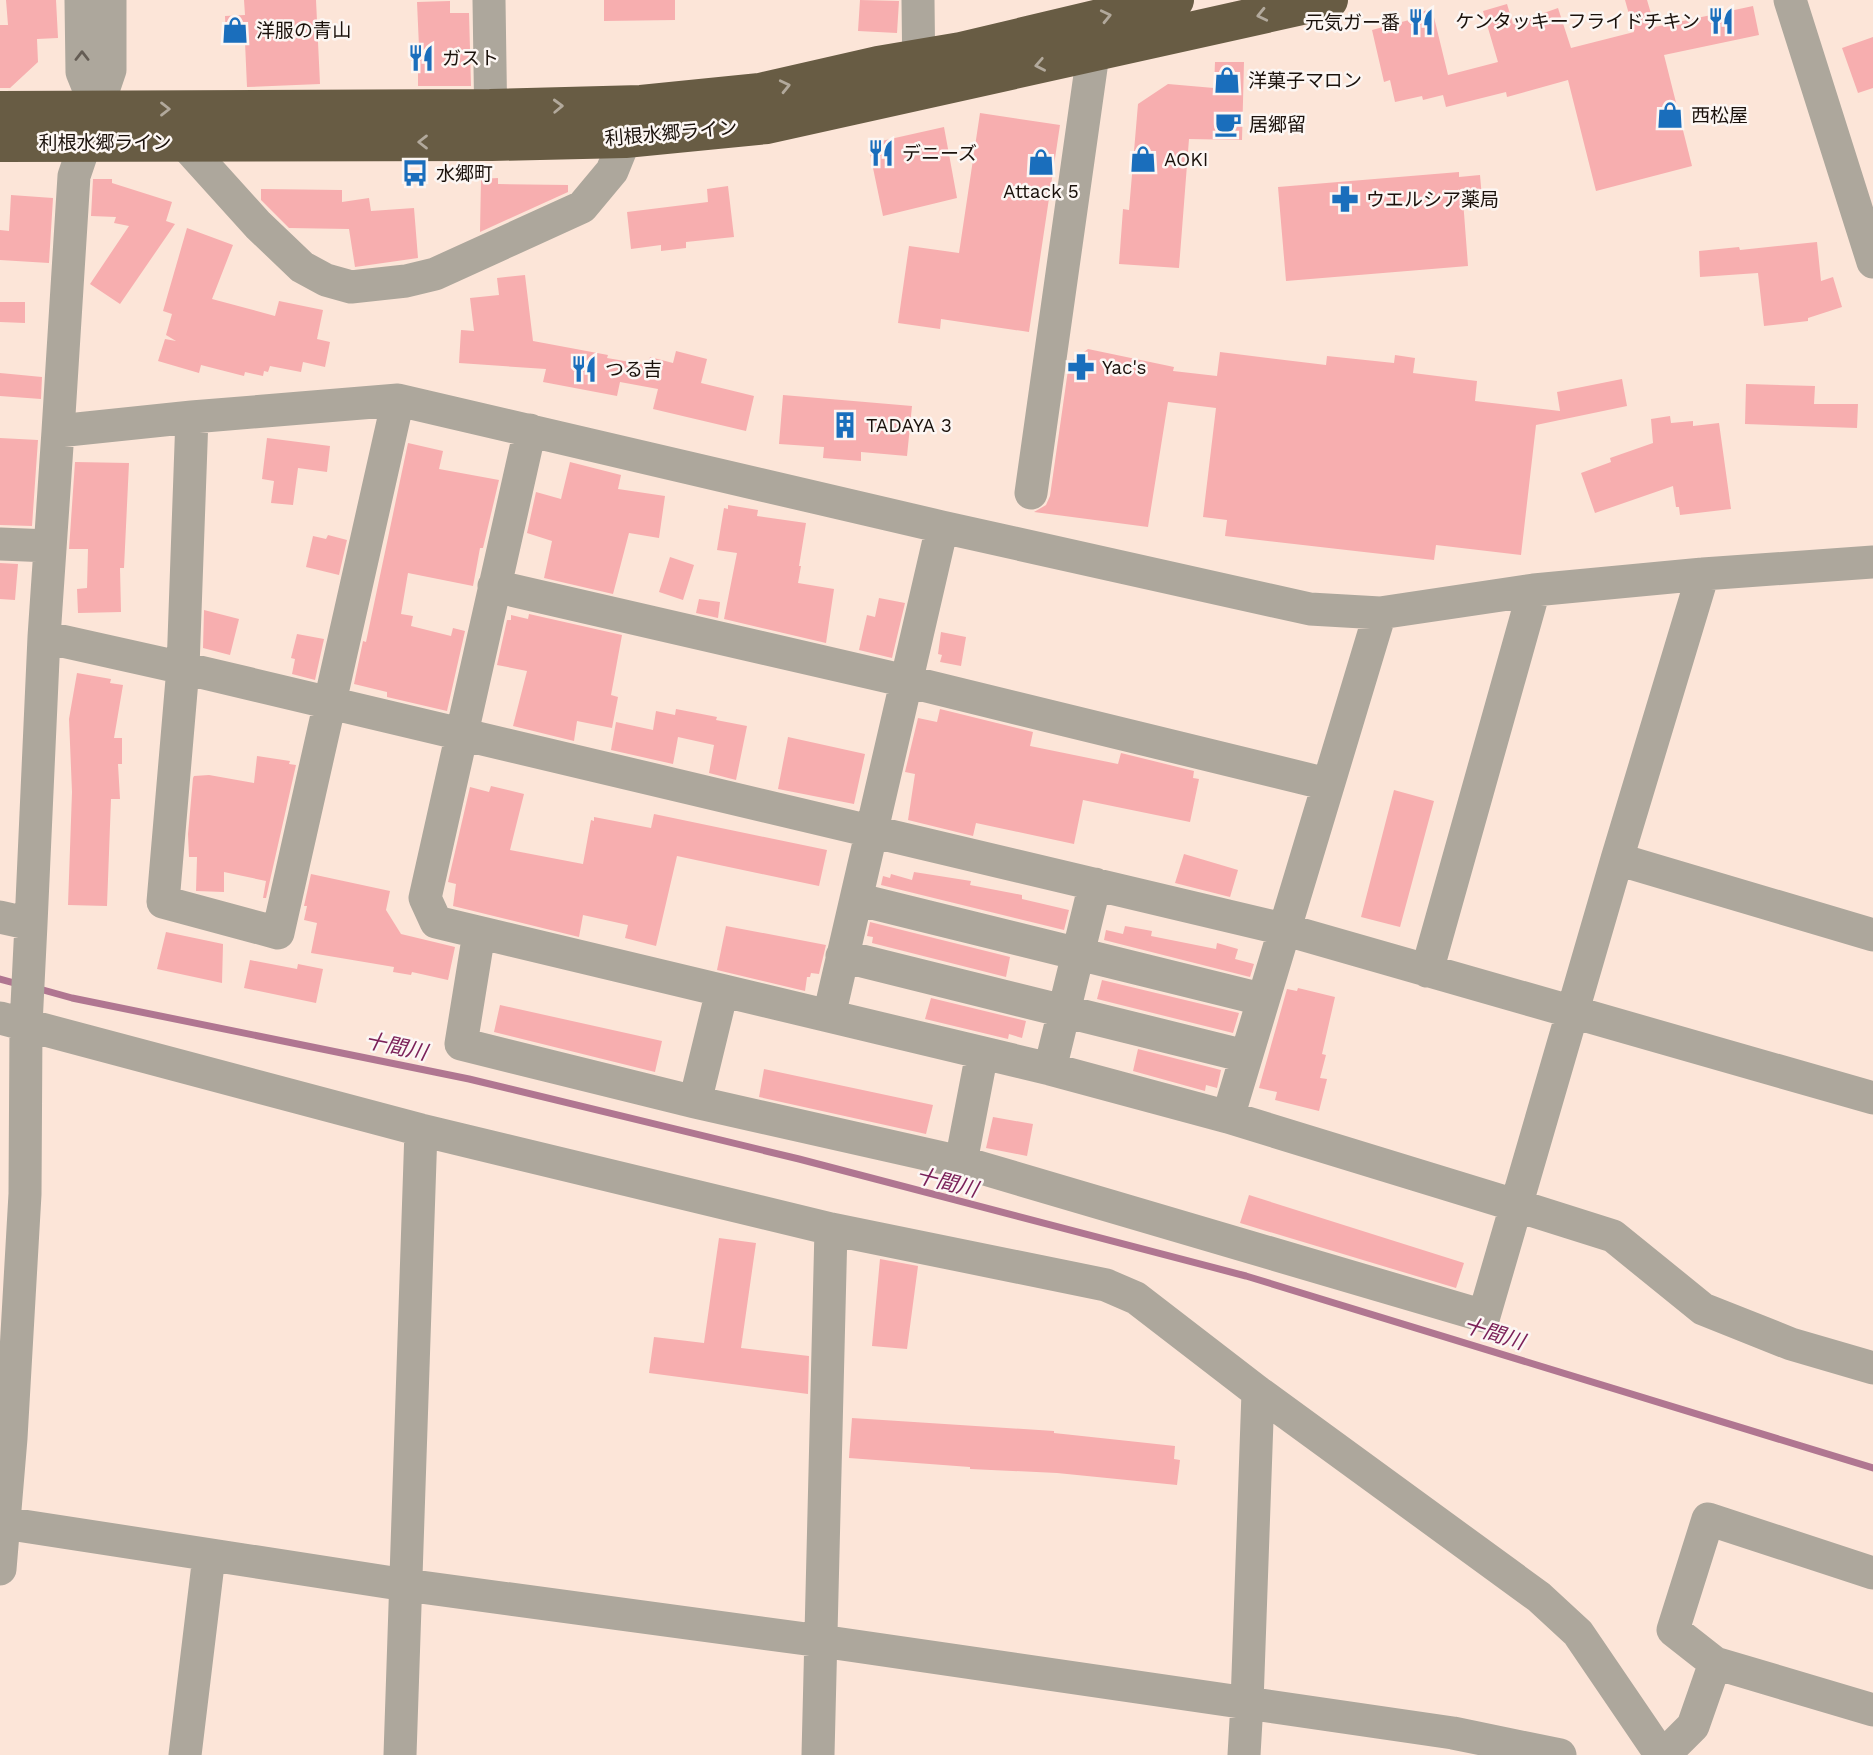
<svg xmlns="http://www.w3.org/2000/svg" width="1873" height="1755" font-family="'Work Sans','Noto Sans JP',sans-serif">
<style>
.lines{fill:none;stroke-linecap:round;stroke-linejoin:round}
.stream{stroke:#b07691;stroke-width:7}
.building{fill:#f7aeaf}
.minor{stroke:#ada79c;stroke-width:33}
.highway{stroke:#685c44;stroke-width:38}
.oneway{stroke:#b2a99c}
.oneway2{stroke:#645c54}
.labels{text-anchor:middle;dominant-baseline:central;stroke-width:5;stroke-linejoin:round;paint-order:stroke}
.poi-label{font-size:19px;fill:#1a110b;stroke:#fcf6f3;text-anchor:start}
.street-label{font-size:19px;fill:#1a110b;stroke:#fcf6f3}
.water-label{font-size:21px;font-style:italic;fill:#7b2159;stroke:#fcf6f3}
</style>
<rect width="100%" height="100%" fill="#fce5d8"/>
<g class="lines">
<path class="stream" d="M0,979L18,984
M36,988L72,998L469,1079L799,1159L1246,1276L1873,1468"/>
</g>
<path class="building" d="M6,0H56L58,38L37,39L38,62L10,88H0V25H8Z
M244,0H316L320,84L247,87L245,42L226,44L225,16L245,15Z
M604,0H675V20L604,21Z
M860,0L899,1L897,33L858,31Z
M1625,0H1647L1655,27L1753,6L1759,35L1664,55L1692,166L1596,191L1568,80L1507,97L1506,92L1446,107L1443,95L1423,100L1422,96L1395,102L1390,80L1384,82L1372,30L1409,20L1408,15L1432,9L1448,75L1498,62L1483,11L1507,4L1513,24L1558,8L1571,48L1634,32Z
M450,1V13H469L471,86H418V68H411V47H419L417,2Z
M1873,37V88L1858,93L1842,48Z
M1215,62H1244L1242,140L1189,139L1179,268L1119,264L1123,209L1129,210L1138,104L1168,84L1214,88Z
M980,113L1060,125L1029,332L941,319L940,329L898,323L909,246L959,253Z
M944,127L957,198L883,216L868,144Z
M1459,172V177L1480,175L1482,198L1463,200L1468,266L1286,281L1278,187Z
M498,178V184L568,185V192L480,232L481,179Z
M93,179H112V183L172,202L166,221L175,224L120,304L90,284L129,226L114,223L116,217L91,216Z
M728,186L734,237L686,242V248L661,251V245L631,249L627,212L708,202L707,189Z
M261,189L342,190V202L369,198L371,211L414,208L418,258L355,267L349,229L289,228L261,200Z
M11,195L53,198L49,263L0,260V230L9,231Z
M187,228L233,245L212,299L275,316L279,301L323,310L317,339L330,342L325,367L303,362L301,372L270,366L268,372L264,371L263,376L245,372L244,376L201,365L199,373L158,361L165,339L176,341L166,335L172,314L163,311Z
M1817,242L1821,281L1833,277L1842,307L1808,318V321L1764,326L1758,273L1700,277L1699,251L1739,247L1740,250Z
M525,275L533,341L608,355L607,358L648,365L650,357L673,363L676,351L707,359L701,383L754,396L746,431L653,409L658,389L620,382L617,396L543,382L546,369L459,363L461,330L474,331L470,298L499,295L497,278Z
M0,302H25V323L0,322Z
M1088,349L1174,367L1173,371L1217,376L1220,352L1326,365L1327,356L1394,363L1395,355L1415,358L1413,373L1477,381L1475,401L1560,411L1557,392L1622,379L1627,406L1536,425L1521,555L1436,545L1434,560L1225,536L1227,520L1203,517L1216,408L1168,402L1148,527L1034,512L1046,505L1050,496L1069,363Z
M0,373L42,377L41,399L0,396Z
M1746,384L1815,386L1814,404H1858L1857,428L1745,424Z
M783,395L912,406L907,456L861,452V461L823,458L824,447L779,444Z
M1670,416L1671,423L1693,421V426L1719,423L1731,509L1680,515L1679,507H1676L1673,486L1595,513L1581,473L1611,462L1610,458L1653,443L1651,419Z
M0,438L38,440L32,526L0,525Z
M267,438L330,446L327,472L298,468L293,505L271,503L274,481L262,479Z
M408,443L443,451L439,469L499,480L483,548H480L473,586L408,573L401,614L413,616L411,626L451,636L453,628L465,631L447,711L387,697V692L354,684L363,641L366,642Z
M75,462L129,463L124,568H120L121,612L78,613L77,589L87,588L88,549H69Z
M570,462L621,475L618,489L665,496L659,538L629,533L613,594L544,578L552,541L527,533L536,492L561,499Z
M728,505L758,510L757,516L806,523L799,566H801L798,583L834,589L826,643L724,619L737,553L717,550L724,508L728,509Z
M328,535L347,540L339,575L306,567L313,536L326,539Z
M670,557L694,565L683,600L659,592Z
M0,563L18,564L15,600L0,599Z
M879,598L905,603L892,658L859,650L867,615L875,617Z
M699,599L720,602L718,618L696,613Z
M204,610L239,619L230,655L203,648Z
M529,614L622,635L611,695L618,697L612,728L577,721L574,741L513,726L527,671L497,665L507,620H511V615L528,619Z
M941,632L966,637L961,666L940,662L942,655L938,654Z
M297,634L324,639L315,680L292,674L295,659L291,658Z
M77,673L111,679L110,683L123,685L114,738H122V764H118L120,799H111L107,906L68,905L72,792L69,719Z
M676,709L717,717L716,720L747,726L736,780L709,773L714,745L678,737L673,764L611,750L616,722L653,730L656,711L675,715Z
M940,709L1033,732L1030,746L1118,764L1121,753L1194,771L1193,778L1199,779L1190,822L1083,800L1074,844L976,823L973,836L908,820L915,774L905,772L918,718L937,722Z
M788,737L865,754L854,804L778,789Z
M257,756L290,761L289,764L296,765L266,898H263L266,881L224,872V892L196,891L197,857H189L188,834L193,778L194,776L209,775L254,783Z
M491,786L524,794L510,850L583,864L591,820L594,821V817L651,828L654,814L827,850L819,886L677,856L656,946L625,938L628,925L583,915L579,937L453,906L456,884L448,882L470,787L489,792Z
M1394,790L1434,801L1400,927L1361,917Z
M1184,854L1238,870L1230,897L1175,883Z
M914,872L971,881L970,885L1022,895V899L1069,910L1064,930L881,885L883,876L890,878L891,874L912,880Z
M311,874L390,891L386,910L401,934L455,947L448,980L412,972L411,975L393,972L394,967L311,953L317,923L304,920L307,906H304Z
M870,922L1010,957L1006,977L872,943L873,937L867,936Z
M726,926L826,945L819,974L811,973L810,977H807L805,991L717,970Z
M1125,926L1152,931L1151,936L1216,949L1217,943L1238,949L1235,959L1254,964L1250,977L1104,940L1106,930L1123,934Z
M166,932L223,944L222,983L157,969Z
M250,960L297,969L298,964L323,969L316,1003L244,988Z
M1102,980L1239,1013L1233,1033L1097,999Z
M1298,988L1335,997L1322,1054L1326,1055L1320,1078L1327,1079L1319,1111L1275,1100L1277,1092L1259,1088L1287,989L1297,991Z
M931,998L1026,1021L1022,1038L1009,1034L1008,1039L925,1019Z
M500,1005L662,1041L655,1072L494,1032Z
M1138,1049L1221,1070L1217,1088L1206,1085L1205,1091L1133,1071Z
M764,1069L933,1105L926,1134L759,1097Z
M993,1117L1033,1124L1027,1156L986,1148Z
M1249,1195L1464,1263L1456,1288L1240,1223Z
M719,1238L756,1243L741,1348L809,1356L808,1394L649,1373L654,1337L704,1343Z
M880,1259L918,1266L907,1349L872,1346Z
M852,1418L1054,1431V1433L1175,1446L1174,1459L1180,1460L1177,1485L1057,1473L970,1469V1467L849,1458Z"/>
<g class="lines">
<path class="minor" d="M81,0L82,72L97,109
M110,0V70L74,176L58,431L192,417L398,400L942,527L1310,609L1380,613L1534,590L1703,574L1873,562
M489,0L491,132
M918,0L919,85
M1790,0L1873,262
M183,142L258,225L302,267L326,280L351,287L406,281L435,274L582,207L612,171L625,139
M192,417L183,668L163,902L278,933L398,400
M530,430L425,898L436,922L1050,1069L1228,1117L1518,1206L1613,1236L1703,1309L1791,1344L1873,1368
M1031,493L1093,54
M0,544L50,546
M494,586L906,681L1327,784
M44,637L183,668L1283,929L1873,1098
M1617,859L1873,935
M856,899L1261,999
M0,917L31,924
M479,933L461,1044L695,1102L961,1162L1484,1316L1617,859L1703,574
M842,956L1245,1056
M1427,971L1534,590
M829,1016L942,527
M0,1018L421,1130L831,1229L1106,1285L1136,1298L1258,1392L1539,1597L1578,1633L1661,1755
M1050,1069L1095,884
M695,1102L722,991
M1228,1117L1380,613
M961,1162L982,1053
M4,1523L406,1585L821,1641L1453,1733L1560,1755
M0,1569L11,1438L25,1194L26,1025L31,924L44,637L58,431
M1715,1663L1673,1630L1708,1519L1873,1573
M185,1755L209,1556
M400,1755L421,1130
M818,1755L831,1229
M1244,1755L1247,1703L1258,1392
M1664,1755L1693,1726L1715,1663L1873,1710"/>
<path class="highway" d="M0,110L490,108L641,104L760,92L878,65L961,51L1175,0
M0,143L492,142L625,139L767,125L1329,0"/>
</g>
<defs><path id="oneway-chevron" d="M-2-3.5L2.5 0L-2 3.5" fill="none" stroke-width="1.6" stroke-linecap="round" stroke-linejoin="round" transform="scale(1.75)"/></defs>
<g class="oneway">
<use href="#oneway-chevron" transform="translate(1262 15) rotate(167)"/>
<use href="#oneway-chevron" transform="translate(1106 16) rotate(-13)"/>
<use href="#oneway-chevron" transform="translate(1040 65) rotate(169)"/>
<use href="#oneway-chevron" transform="translate(785 86) rotate(-13)"/>
<use href="#oneway-chevron" transform="translate(558 106) rotate(-2)"/>
<use href="#oneway-chevron" transform="translate(165 109)"/>
<use href="#oneway-chevron" transform="translate(423 142) rotate(-180)"/>
</g>
<use class="oneway2" href="#oneway-chevron" transform="translate(82 56) rotate(-90)"/>
<defs>
<symbol id="restaurant-bare" viewBox="-9 -9 18 18"><path d="M-5-6h1v4h1v-4h1v4h1v-4h1v5L-1.5 .5V6h-2V.5L-5-1ZM5-6V6H3V1.5H1.5Q1.5-4 5-6Z" fill="#1a6ebc" stroke="#fcf6f3" stroke-width="2.5" paint-order="stroke"/></symbol>
<symbol id="shop-bare" viewBox="-9 -9 18 18"><path d="M-5-2.5h2.3a2.7 3.5 0 0 1 5.4 0H5L5.5 6h-11ZM-1.5-2.5h3a1.5 2.3 0 0 0-3 0Z" fill="#1a6ebc" stroke="#fcf6f3" stroke-width="2.5" paint-order="stroke"/></symbol>
<symbol id="cafe-bare" viewBox="-9 -9 18 18"><path d="M-5.5-4.5H6V0H3Q3 3.5 0 3.5H-2.5Q-5.5 3.5-5.5 0ZM3-3.2v2h1.7v-2ZM-6 4.5H4V6H-6Z" fill="#1a6ebc" stroke="#fcf6f3" stroke-width="2.5" paint-order="stroke"/></symbol>
<symbol id="bus-bare" viewBox="-9 -9 18 18"><path d="M-5-6H5V4H4V6H2V4H-2V6H-4V4H-5ZM-3.5-4V0h7V-4ZM-3.5 1.2v1.5H-2V1.2ZM2 1.2v1.5H3.5V1.2Z" fill="#1a6ebc" stroke="#fcf6f3" stroke-width="2.5" paint-order="stroke"/></symbol>
<symbol id="pharmacy-bare" viewBox="-9 -9 18 18"><path d="M-2-6h4v4h4v4h-4v4h-4v-4h-4v-4h4Z" fill="#1a6ebc" stroke="#fcf6f3" stroke-width="2.5" paint-order="stroke"/></symbol>
<symbol id="building-bare" viewBox="-9 -9 18 18"><path d="M-4-6H4V6H1V3H-1V6H-4ZM-2.5-4.3h1.7v1.8h-1.7ZM.8-4.3h1.7v1.8H.8ZM-2.5-1h1.7V.8h-1.7ZM.8-1h1.7V.8H.8Z" fill="#1a6ebc" stroke="#fcf6f3" stroke-width="2.5" paint-order="stroke"/></symbol>
</defs>
<g fill-rule="evenodd">
<use href="#restaurant-bare" x="1702" y="2" width="38" height="38"/>
<use href="#restaurant-bare" x="1402" y="3" width="38" height="38"/>
<use href="#shop-bare" x="216" y="11" width="38" height="38"/>
<use href="#restaurant-bare" x="402" y="39" width="38" height="38"/>
<use href="#shop-bare" x="1208" y="61" width="38" height="38"/>
<use href="#shop-bare" x="1651" y="96" width="38" height="38"/>
<use href="#cafe-bare" x="1209" y="105" width="38" height="38"/>
<use href="#restaurant-bare" x="862" y="134" width="38" height="38"/>
<use href="#shop-bare" x="1124" y="140" width="38" height="38"/>
<use href="#shop-bare" x="1022" y="143" width="38" height="38"/>
<use href="#bus-bare" x="396" y="154" width="38" height="38"/>
<use href="#pharmacy-bare" x="1326" y="180" width="38" height="38"/>
<use href="#pharmacy-bare" x="1062" y="348" width="38" height="38"/>
<use href="#restaurant-bare" x="565" y="350" width="38" height="38"/>
<use href="#building-bare" x="826" y="406" width="38" height="38"/>
</g>
<g class="labels">
<g class="poi-label">
<text x="1700" y="21" text-anchor="end">ケンタッキーフライドチキン</text>
<text x="1400" y="22" text-anchor="end">元気ガー番</text>
<text x="256" y="30">洋服の青山</text>
<text x="442" y="58">ガスト</text>
<text x="1248" y="80">洋菓子マロン</text>
<text x="1691" y="115">西松屋</text>
<text x="1249" y="124">居郷留</text>
<text x="902" y="153">デニーズ</text>
<text x="1164" y="159">AOKI</text>
<text x="436" y="173">水郷町</text>
<text x="1041" y="191" text-anchor="middle">Attack 5</text>
<text x="1366" y="199">ウエルシア薬局</text>
<text x="1102" y="367">Yac's</text>
<text x="605" y="369">つる吉</text>
<text x="866" y="425">TADAYA 3</text>
</g>
<g class="street-label">
<text transform="translate(671 133) rotate(-5)">利根水郷ライン</text>
<text x="105" y="142">利根水郷ライン</text>
</g>
<g class="water-label">
<text transform="translate(396 1046) rotate(12)">十間川</text>
<text transform="translate(947 1182) rotate(14)">十間川</text>
<text transform="translate(1494 1333) rotate(17)">十間川</text>
</g>
</g>
</svg>
